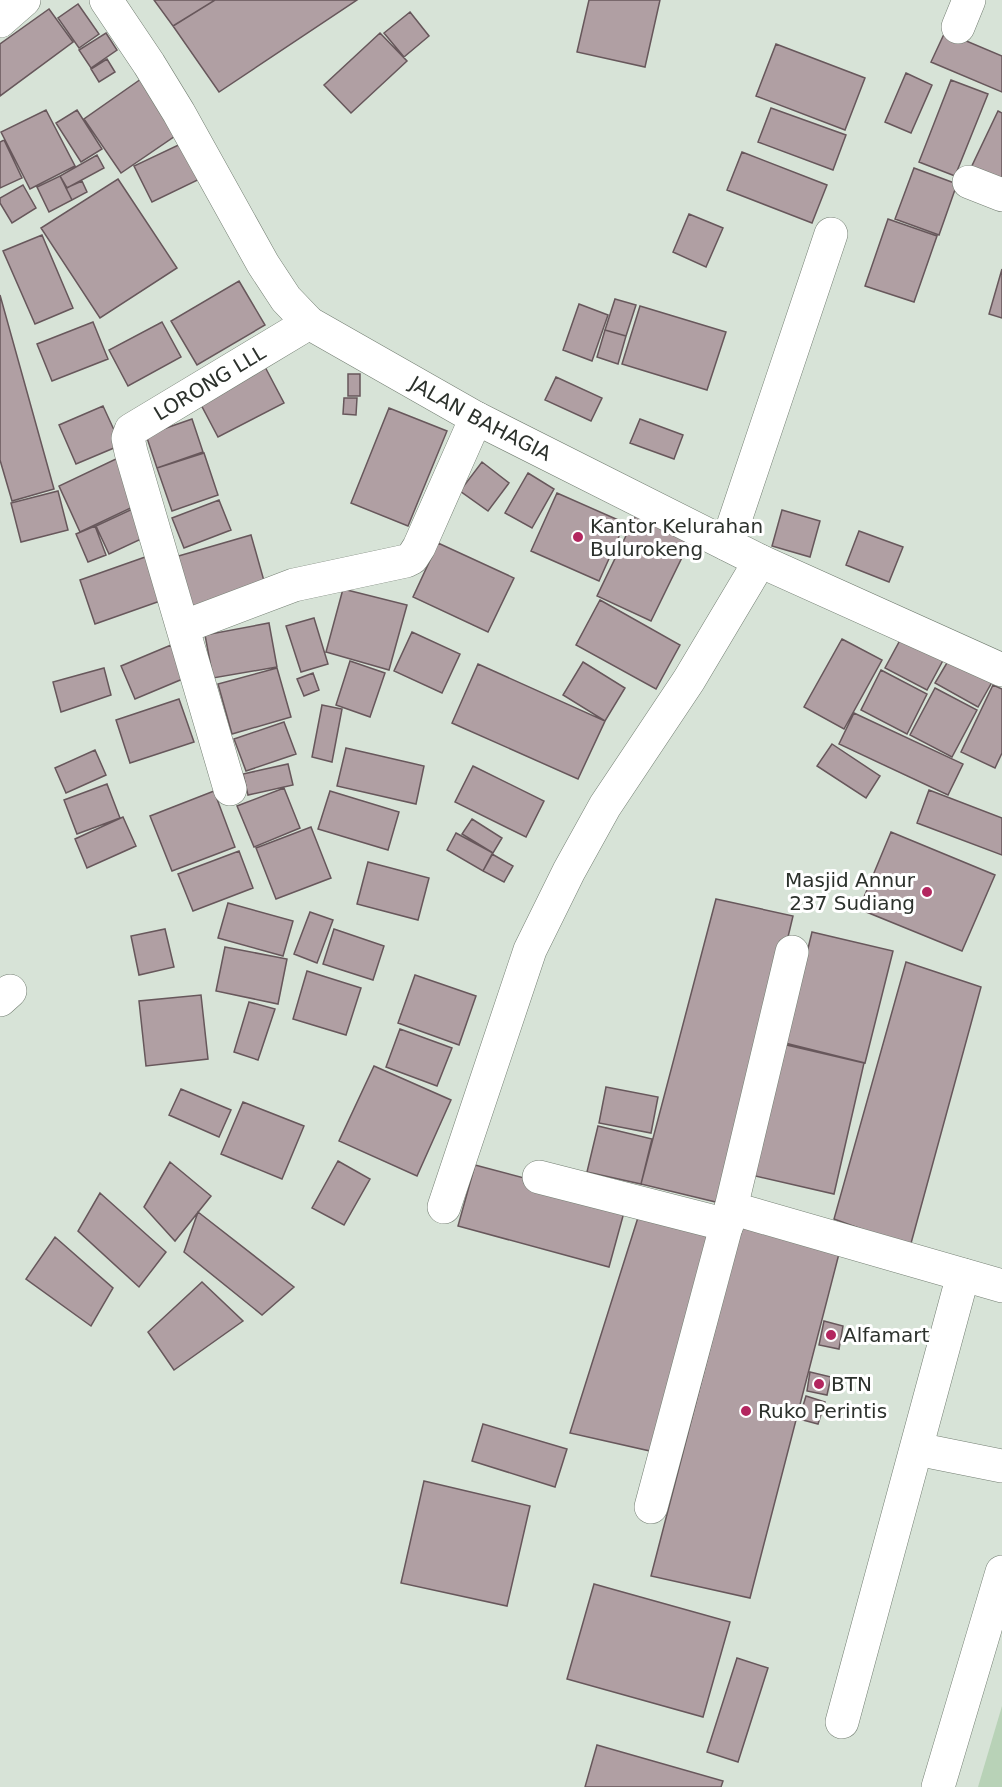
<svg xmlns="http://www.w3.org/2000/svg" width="1002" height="1787" font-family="'DejaVu Sans',sans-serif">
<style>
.green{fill:#b8d2b7}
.building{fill:#b09fa3;stroke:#67575b;stroke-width:1.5}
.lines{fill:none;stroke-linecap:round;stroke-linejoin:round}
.minor-casing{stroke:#737e72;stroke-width:34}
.highway-casing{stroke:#737e72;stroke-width:34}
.minor{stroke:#fff;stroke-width:33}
.highway{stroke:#fff;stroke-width:33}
.poi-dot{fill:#b3265f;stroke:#fff;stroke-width:2}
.labels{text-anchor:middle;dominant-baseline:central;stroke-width:6;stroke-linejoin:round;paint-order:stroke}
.street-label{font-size:20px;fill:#2c312c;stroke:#fff}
.poi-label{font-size:20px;fill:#2c312c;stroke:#fff;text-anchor:start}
</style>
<rect width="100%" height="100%" fill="#d7e3d7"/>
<path class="green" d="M1002,1706V1787H978Z"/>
<path class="building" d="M154,0H215L173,26Z
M215,0H357L219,92L173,26Z
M589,0H660L645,67L577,52Z
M78,4L99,34L79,48L58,18Z
M49,9L73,42L0,96V44Z
M410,12L429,36L404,57L384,33Z
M945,32L1002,56V92L931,62Z
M106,33L117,50L91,68L79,50Z
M380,33L407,61L351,113L324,85Z
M776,44L865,78L845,130L756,96Z
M107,59L115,72L99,82L91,69Z
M906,73L932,85L911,133L885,122Z
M141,79L178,134L121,173L84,119Z
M951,80L988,94L955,176L919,162Z
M771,108L846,135L833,170L758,142Z
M46,110L75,166L30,189L1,132Z
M77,110L102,149L81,162L56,123Z
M998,111L1002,113V187L969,172Z
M4,140L22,178L0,188V142Z
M189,140L206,176L152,202L134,166Z
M742,152L827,185L812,223L727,190Z
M97,155L104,168L67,188L60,176Z
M914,168L957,184L939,235L895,219Z
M60,176L72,200L49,212L37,187Z
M118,179L177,268L100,318L41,228Z
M82,181L87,192L72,200L66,188Z
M23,185L36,208L12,223L0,203V198Z
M689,214L723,228L706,267L673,252Z
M888,219L937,236L914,302L865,286Z
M42,235L73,308L35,324L3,251Z
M1002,269V318L989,314Z
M239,281L265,325L197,365L171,321Z
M0,295L54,489L12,501L0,460Z
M615,299L636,305L626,336L605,330Z
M579,304L608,315L592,361L563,350Z
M640,306L726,332L707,390L622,364Z
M93,322L108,359L52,381L37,344Z
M162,322L181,357L128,386L109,350Z
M605,330L626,336L618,364L597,357Z
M264,365L284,403L218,437L198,399Z
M348,374H360V396H348Z
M556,377L602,398L591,421L545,400Z
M344,398H357L356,415L343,414Z
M103,406L121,445L76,464L59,425Z
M389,408L447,431L408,526L351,503Z
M192,419L203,452L157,468L146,435Z
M640,419L683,435L674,459L630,443Z
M204,453L218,495L172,511L157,468Z
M118,458L139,504L80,532L59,486Z
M482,462L509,483L488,511L460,491Z
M528,473L554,489L532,528L505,513Z
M58,491L68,530L21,542L11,503Z
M557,493L625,523L599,581L531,551Z
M219,500L231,530L184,548L172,518Z
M139,506L152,534L109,554L96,526Z
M782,510L820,521L810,557L772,546Z
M636,515L690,541L651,621L597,596Z
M95,526L106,555L88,562L76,534Z
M859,531L903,547L889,582L846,565Z
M251,535L266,588L191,610L175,557Z
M438,543L514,578L488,632L413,597Z
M148,556L163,600L95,624L80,580Z
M343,589L407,605L389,670L326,652Z
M600,600L680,645L656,689L576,645Z
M314,618L328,664L301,672L286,626Z
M269,623L277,667L213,678L205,635Z
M905,631L947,653L927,690L885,668Z
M412,632L460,654L442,693L394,671Z
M842,639L882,660L844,729L804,707Z
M171,645L185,678L135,699L121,666Z
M954,651L996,675L978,707L935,683Z
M350,661L385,673L370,717L336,705Z
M583,662L625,688L605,721L563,695Z
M478,664L605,721L578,779L452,723Z
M104,668L111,695L61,712L53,682Z
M277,668L291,717L232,734L218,684Z
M881,670L927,694L907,734L861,710Z
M313,673L319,690L304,696L297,679Z
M993,685L1002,689V753L995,768L961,752Z
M935,688L977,710L952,757L910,735Z
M179,699L194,742L130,763L116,720Z
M322,705L342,709L332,762L312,757Z
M854,713L963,764L948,795L839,744Z
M284,722L296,754L246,771L234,739Z
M832,744L880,776L866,798L817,766Z
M346,748L424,766L416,804L337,786Z
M95,750L106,775L66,793L55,768Z
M288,764L293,785L248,795L243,774Z
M473,766L544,801L526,837L455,802Z
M107,784L120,818L77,834L64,800Z
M284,788L300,828L254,847L237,806Z
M929,790L1002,818V855L917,823Z
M214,791L235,847L172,871L150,816Z
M330,791L399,812L388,850L318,829Z
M123,817L136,846L87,868L75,839Z
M472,819L502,838L493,853L462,834Z
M311,827L331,878L276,899L256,848Z
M891,832L995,875L962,951L859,909Z
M456,833L493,853L483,871L447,850Z
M239,851L253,888L193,911L178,874Z
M492,854L513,866L504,882L483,871Z
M368,862L429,878L418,920L357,904Z
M716,899L793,916L724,1204L641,1184Z
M228,903L293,921L283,956L218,938Z
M310,912L333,920L317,963L294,954Z
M165,929L174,967L139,975L131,936Z
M334,929L384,946L373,980L323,964Z
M812,932L893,951L865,1063L785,1043Z
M225,947L287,959L278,1004L216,991Z
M906,962L981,987L910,1247L834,1219Z
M307,971L361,988L346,1035L293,1019Z
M415,975L476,996L459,1045L398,1023Z
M201,995L208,1059L146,1066L139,1001Z
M249,1002L275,1009L258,1060L234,1052Z
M400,1029L452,1048L437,1086L386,1067Z
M778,1043L864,1063L834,1194L747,1174Z
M374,1066L451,1100L417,1176L339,1141Z
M606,1087L658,1097L651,1133L599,1123Z
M181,1089L231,1110L219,1137L169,1115Z
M243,1102L304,1126L282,1179L221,1154Z
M598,1126L652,1139L641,1184L587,1172Z
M338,1161L370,1179L344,1225L312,1208Z
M170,1162L211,1196L175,1241L144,1207Z
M475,1165L626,1205L609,1267L458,1226Z
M100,1193L166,1252L139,1287L78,1231Z
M641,1208L718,1228L659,1453L570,1433Z
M198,1212L294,1287L262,1315L184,1252Z
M744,1217L841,1246L750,1598L651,1576Z
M55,1237L113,1288L91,1326L26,1279Z
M202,1282L243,1321L174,1370L148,1332Z
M824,1321L843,1326L839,1349L819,1345Z
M810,1372L831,1377L827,1395L807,1391Z
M806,1396L825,1402L818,1424L799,1419Z
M483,1424L567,1449L555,1487L472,1461Z
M424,1481L530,1506L507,1606L401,1583Z
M594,1584L730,1622L703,1717L567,1679Z
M737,1658L768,1668L738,1762L707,1752Z
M597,1745L723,1781L721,1787H585Z"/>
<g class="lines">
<defs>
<g id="minor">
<path id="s1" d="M106,0L149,64L179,113L263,264L286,299L309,323L476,418L760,561L1002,670"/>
<path d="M0,21L24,0"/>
<path d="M958,27L969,0"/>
<path d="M969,182L1002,195"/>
<path d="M727,544L831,234"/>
<path d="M183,627L294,585L406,561L412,558L419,547L476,418"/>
<path id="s2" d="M230,789L131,452L128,438L131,430L309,323"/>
<path d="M0,1000L10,991"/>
<path d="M539,1177L727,1225"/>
<path d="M444,1207L530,950L569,871L605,806L689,680L760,561"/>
<path d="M731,1208L1002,1286"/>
<path d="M917,1449L1002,1466"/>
<path d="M651,1507L731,1208L792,952"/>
<path d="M842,1722L963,1275"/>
</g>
<path id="highway" d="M938,1787L1002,1572"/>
</defs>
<use href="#minor" class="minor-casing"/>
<use href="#highway" class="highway-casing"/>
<use href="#minor" class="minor"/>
<use href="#highway" class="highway"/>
</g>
<g class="poi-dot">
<circle cx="578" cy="537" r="6"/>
<circle cx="927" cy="892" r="6"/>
<circle cx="831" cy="1335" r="6"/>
<circle cx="819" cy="1384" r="6"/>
<circle cx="746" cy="1411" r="6"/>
</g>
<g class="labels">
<g class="street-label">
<text stroke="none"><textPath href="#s2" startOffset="466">LORONG LLL</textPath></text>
<text stroke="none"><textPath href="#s1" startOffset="579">JALAN BAHAGIA</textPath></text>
</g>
<g class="poi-label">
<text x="590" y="526">Kantor Kelurahan<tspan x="590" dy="23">Bulurokeng</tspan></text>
<text x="915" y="880" text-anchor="end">Masjid Annur<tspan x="915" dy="23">237 Sudiang</tspan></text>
<text x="843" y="1335">Alfamart</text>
<text x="831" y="1384">BTN</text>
<text x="758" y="1411">Ruko Perintis</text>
</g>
</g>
</svg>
